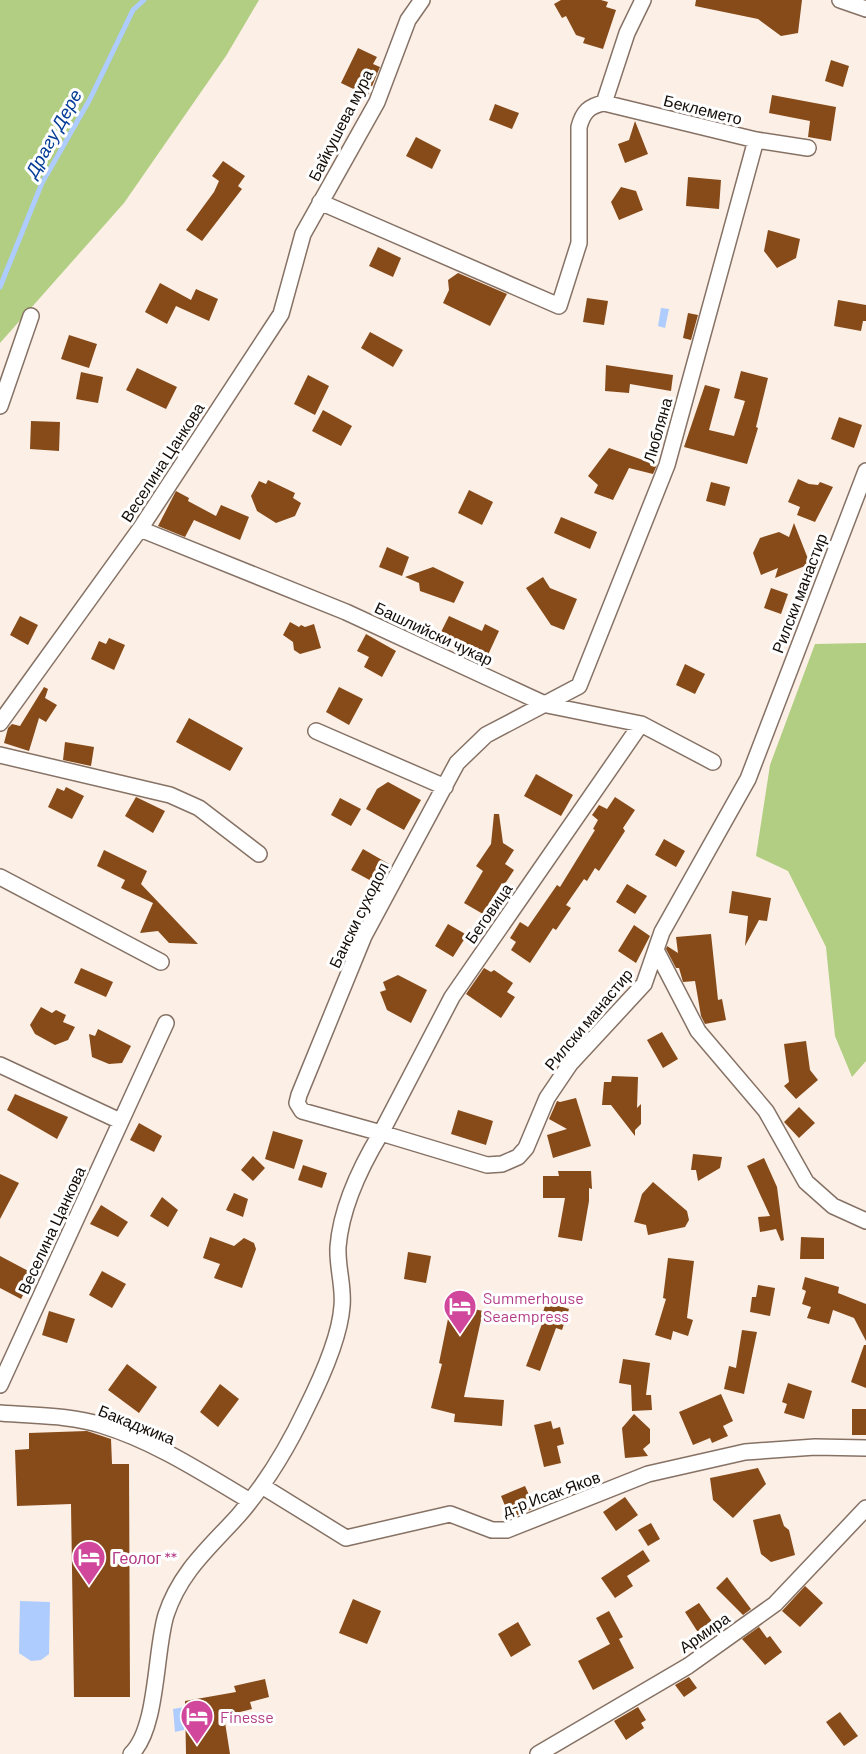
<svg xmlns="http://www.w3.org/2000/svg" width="866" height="1754" font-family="Barlow,sans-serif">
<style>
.green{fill:#b1ce82}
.water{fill:#aeccfd}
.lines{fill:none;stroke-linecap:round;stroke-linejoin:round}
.stream{stroke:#aeccfd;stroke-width:5}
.building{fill:#864b19}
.street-casing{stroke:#867265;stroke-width:18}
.street{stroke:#fff;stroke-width:15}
.labels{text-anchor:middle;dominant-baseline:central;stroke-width:6;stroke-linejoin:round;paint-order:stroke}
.street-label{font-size:16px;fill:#130c07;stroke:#fff}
.hotel-label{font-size:16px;fill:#b23c85;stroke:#fff;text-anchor:start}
.water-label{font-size:18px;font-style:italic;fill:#043c96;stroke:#fff}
</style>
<rect width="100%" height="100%" fill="#fcefe6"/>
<path class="green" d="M0,0H259L226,56L124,203L0,343Z
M866,643V1061L852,1077L835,1036L826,947L788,871L756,856L770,765L815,644Z"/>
<path class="water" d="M661,308L669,309L665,328L658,326Z
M20,1601L50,1602L49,1654L41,1660L31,1661L19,1653Z
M185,1707L184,1730L175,1732L173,1709Z"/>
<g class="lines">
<path class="stream" d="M0,287L42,183L90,99L133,10L144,0"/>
</g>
<path class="building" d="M561,0H601L608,2L606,7L616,10L603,49L583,43L585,38L576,35L566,16L562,18L554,4Z
M696,0H802L798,33L781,36L758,19L695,6Z
M358,48L377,57L373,64L380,67L368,96L341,83Z
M831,60L849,66L843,87L825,81Z
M772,95L836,107L831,141L808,137L810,121L769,113Z
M495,104L519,113L512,129L489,120Z
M635,121L648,154L625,163L618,144L629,140Z
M416,137L441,150L432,169L406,156Z
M223,161L245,176L238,186L242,189L202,241L186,230L214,192L219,181L212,176Z
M688,177L721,180L719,209L686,206Z
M621,187L636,191L643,210L619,220L611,202Z
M768,230L800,239L796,258L777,268L764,251Z
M378,247L401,258L393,277L369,266Z
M458,273L507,294L490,326L443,303L449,290L448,280Z
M160,283L191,300L196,289L218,299L209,321L176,306L167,324L145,312Z
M587,298L608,301L604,325L583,322Z
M838,300L866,305V321H863L861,331L834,326Z
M688,313L698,315L691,340L683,338Z
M370,332L403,350L393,367L361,348Z
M69,335L97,344L89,368L61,359Z
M606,365L673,375L671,391L630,384L629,393L605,391Z
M137,368L177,387L166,409L126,390Z
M741,371L768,378L756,427L758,428L747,464L684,447L705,385L720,389L709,430L734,436L745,401L734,398Z
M81,372L103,377L98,403L76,399Z
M308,375L329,386L315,415L294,404Z
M323,410L352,426L341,446L312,431Z
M839,417L862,425L854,448L831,439Z
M31,421L60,422L59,451L30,449Z
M609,448L657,465L653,474L629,468L613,500L594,493L598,485L588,476Z
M798,479L809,484L818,485L820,482L833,487L815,522L797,515L800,507L788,502Z
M268,480L295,493L293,498L301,503L295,516L276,523L257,511L251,496L259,481L266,484Z
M711,482L730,487L725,506L706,501Z
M469,490L493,502L482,525L458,513Z
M176,491L189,498L188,501L216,516L221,505L249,517L240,540L194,520L185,537L158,526Z
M561,517L597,532L590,549L554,533Z
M794,523L810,564L775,578L778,568L761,575L753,553L760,538L779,532L789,537Z
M387,547L409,557L402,576L379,567Z
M433,567L464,582L454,603L420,591L419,583L405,577Z
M543,577L550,588L577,599L564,630L551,625L526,588Z
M771,588L788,594L781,614L764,608Z
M20,616L38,625L28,645L10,635Z
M449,616L482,631L485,624L499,631L487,657L440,634Z
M290,622L299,627L301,625L305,627L314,624L321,648L300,654L294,650L293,642L283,635Z
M366,634L396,651L382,677L364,667L369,657L357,651Z
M109,638L125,645L114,670L91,659L99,641L106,644Z
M685,664L705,674L695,694L676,685Z
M44,687L48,689L45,698L57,705L46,722L39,718L29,751L4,743L8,728L12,724L20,726Z
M339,687L363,699L349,725L326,712Z
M189,718L243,748L230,771L176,742Z
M65,742L94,747L91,766L63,760Z
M536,774L573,795L561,816L524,796Z
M388,782L421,800L404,830L366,809L377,789Z
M66,787L84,796L72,819L48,807L57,788L64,791Z
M136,797L165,811L153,833L125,816Z
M615,797L635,810L623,828L625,831L599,871L595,868L587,881L584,879L566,905L571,908L556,930L553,928L530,963L511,950L516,942L510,938L520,922L528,927L557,885L560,887L595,830L593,829L598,820L592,815L599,805L607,809Z
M340,798L361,809L351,826L331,815Z
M494,814H499L503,843L514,850L505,864L514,870L504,885L502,883L483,914L464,903L483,871L476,866L491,844Z
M664,839L685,851L676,867L655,855Z
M363,849L389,864L377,884L351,870Z
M104,850L147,871L141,884L198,944L169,943L158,931L140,933L153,903L121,888L125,880L97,866Z
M627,884L647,896L635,914L616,902Z
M732,891L771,898L767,921L759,920L745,946L748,916L729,913Z
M448,924L467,935L453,957L435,946Z
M634,925L650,936L636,963L618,951Z
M711,934L718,1000L722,999L726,1020L705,1024L701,1016L695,981L683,982L679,968H676L666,949L667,946L678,953L676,937Z
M81,968L113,982L106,997L74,983Z
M484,968L491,972L494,970L513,983L507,992L515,997L501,1018L466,994Z
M398,975L427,990L411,1023L387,1010L380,992L386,990L383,982Z
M41,1007L52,1013L56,1010L66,1015L63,1022L75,1027L68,1040L55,1045L35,1034L30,1025Z
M98,1029L131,1046L122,1063L109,1064L92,1057L89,1034L95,1036Z
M662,1032L678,1059L663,1068L647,1040Z
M806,1041L810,1070L818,1080L796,1099L784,1086L789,1082L784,1044Z
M612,1076L638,1077L637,1108L641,1104V1124L635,1130V1136L611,1105H602L604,1082H611Z
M15,1094L68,1117L57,1139L7,1110Z
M576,1098L591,1146L553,1158L547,1135L567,1129L549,1119L557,1101L560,1102Z
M799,1107L815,1123L799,1138L784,1122Z
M458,1110L493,1121L486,1145L451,1134Z
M139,1123L162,1136L154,1152L130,1140Z
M273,1131L303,1140L294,1169L265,1159Z
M693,1154L722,1157L720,1168L698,1181L696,1170H691Z
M253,1156L265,1168L253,1181L241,1170Z
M764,1158L777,1187L784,1240L781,1241L776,1229L760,1232L758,1217L770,1216L747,1166Z
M303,1165L327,1173L322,1188L298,1180Z
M558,1171H591L592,1189L589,1188V1201L582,1241L558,1237L565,1198H543V1176H559Z
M0,1174L19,1183L0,1219Z
M653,1182L687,1211L689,1220L685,1227L648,1235L646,1225L634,1222L642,1194Z
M234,1193L248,1199L243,1217L226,1210Z
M162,1197L178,1210L168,1227L150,1216Z
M101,1205L128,1222L118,1237L90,1224Z
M210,1237L234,1246L244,1238L254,1243L256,1249L242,1288L214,1278L220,1264L203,1258Z
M801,1237L824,1238V1259H800Z
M408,1252L431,1256L426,1283L404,1279Z
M0,1256L34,1274L21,1299L0,1288Z
M668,1258L694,1261L687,1318L693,1320L688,1336L673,1331L671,1340L655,1335L666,1299L663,1298Z
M102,1271L126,1284L112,1308L89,1295Z
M805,1277L839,1287L838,1293L866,1304V1341L854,1318L833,1310L829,1324L807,1318L811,1307L802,1304L806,1291L802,1289Z
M758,1285L775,1288L770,1316L750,1312L752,1297H756Z
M546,1302L569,1309L562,1330L556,1328L540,1371L526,1366L542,1324L540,1323Z
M451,1304L483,1311L464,1397L504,1400L502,1426L454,1422L455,1414L431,1408L442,1364L439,1363Z
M49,1311L75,1319L67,1343L42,1335Z
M742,1330L757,1332L744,1394L724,1389L729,1366L736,1368Z
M864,1345H866V1388L851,1382Z
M623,1359L650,1363L646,1395H651L652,1410L632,1411L631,1385L619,1383Z
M127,1364L157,1387L139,1413L108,1390Z
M788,1383L812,1391L804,1419L784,1413L787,1404L782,1402Z
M220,1384L239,1399L218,1427L200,1412Z
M721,1394L733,1421L723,1426L728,1436L712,1443L710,1438L693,1445L679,1412Z
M852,1409H866V1435H852Z
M634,1414L650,1429V1443L643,1449L648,1456L625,1458L622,1428Z
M551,1421L553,1429L560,1427L564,1444L557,1446L561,1463L544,1467L534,1425Z
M87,1431L111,1439L112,1464H129L130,1697H74L71,1504L17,1506L15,1450L29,1449V1433Z
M758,1468L766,1484L733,1518L713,1500L710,1478Z
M525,1486L535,1508L510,1518L501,1496Z
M625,1497L638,1515L616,1531L603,1512Z
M780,1514L784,1526L789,1530L795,1555L771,1562L761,1554L753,1520Z
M651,1523L660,1539L648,1546L638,1530Z
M643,1550L650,1561L627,1576L633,1586L615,1598L601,1578Z
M727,1577L751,1609L743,1615L716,1588Z
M805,1586L823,1603L800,1627L782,1611Z
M353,1599L381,1611L367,1644L339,1633Z
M699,1603L714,1624L699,1634L685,1612Z
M609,1611L623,1637L619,1639L634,1668L593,1690L578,1661L610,1644L596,1618Z
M518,1622L531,1645L511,1657L498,1634Z
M759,1627L767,1638L770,1636L782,1652L765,1665L742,1639Z
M689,1677L697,1688L684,1697L675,1685Z
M265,1679L269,1697L250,1702L252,1709L224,1716L230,1754H186L185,1701L236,1692L234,1686Z
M638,1707L646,1720L641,1723L644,1728L626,1740L614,1721Z
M840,1712L858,1736L844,1746L826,1722Z"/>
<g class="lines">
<defs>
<path id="street" d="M840,0L866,9
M604,103L627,33L643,0
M320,202L559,306L579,243V127C583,112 589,106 604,103L756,140L808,148
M0,406L31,316
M140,529L346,612L547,705L641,724L713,762
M0,723L140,529L281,314L303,234L377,102L408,20L422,0
M641,724L452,997L381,1133L302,1111L297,1103L299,1095L364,936L457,763L486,735L579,686L667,465L756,140
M316,731L445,787
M0,755L170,795L199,808L259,854
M0,877L161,962
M657,952L698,1031L766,1111L806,1182L833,1206L866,1221
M0,1065L120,1121
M0,1385L166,1023
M0,1413C33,1416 70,1415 101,1425C154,1441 203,1473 250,1501
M262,1486L346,1538L450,1514L492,1530H507L648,1474L745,1452L815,1447L866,1448
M131,1754C158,1729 155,1650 166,1615C180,1572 209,1548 238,1516C265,1485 288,1447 306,1409C320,1381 340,1337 342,1306C344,1287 337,1267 338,1247C341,1209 361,1166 381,1133L487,1165L502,1164L518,1157L526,1148L547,1098L570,1064L644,984L662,932L748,779L866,471
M538,1754L688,1666L775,1604L866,1508"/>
</defs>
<use href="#street" class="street-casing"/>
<use href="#street" class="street"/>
</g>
<defs>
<symbol id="hotel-pin" viewBox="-11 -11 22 30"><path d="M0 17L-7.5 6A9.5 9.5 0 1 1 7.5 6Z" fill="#d1479c" stroke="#fff"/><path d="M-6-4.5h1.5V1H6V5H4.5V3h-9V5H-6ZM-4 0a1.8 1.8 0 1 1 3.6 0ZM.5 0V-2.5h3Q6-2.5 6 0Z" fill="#fff"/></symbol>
</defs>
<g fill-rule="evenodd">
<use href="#hotel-pin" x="441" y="1287" width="38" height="52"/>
<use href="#hotel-pin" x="70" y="1538" width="38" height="52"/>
<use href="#hotel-pin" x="178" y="1697" width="38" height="52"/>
</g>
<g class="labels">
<g class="street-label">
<text transform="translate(703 109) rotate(14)">Беклемето</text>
<text transform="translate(340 125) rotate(-63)">Байкушева мура</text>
<text transform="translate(657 430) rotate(-74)">Любляна</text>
<text transform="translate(162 462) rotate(-57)">Веселина Цанкова</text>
<text transform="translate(799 593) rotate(-69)">Рилски манастир</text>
<text transform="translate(434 633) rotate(25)">Башлийски чукар</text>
<text transform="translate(488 913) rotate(-55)">Беговица</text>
<text transform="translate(358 915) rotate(-64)">Бански суходол</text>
<text transform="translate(588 1019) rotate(-50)">Рилски манастир</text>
<text transform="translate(51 1230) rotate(-65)">Веселина Цанкова</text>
<text transform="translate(137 1424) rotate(22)">Бакаджика</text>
<text transform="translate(551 1493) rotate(-20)">д-р Исак Яков</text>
<text transform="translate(704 1632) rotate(-35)">Армира</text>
</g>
<g class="hotel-label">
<text x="483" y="1297">Summerhouse<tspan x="483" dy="18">Seaempress</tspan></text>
<text x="112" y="1557">Геолог **</text>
<text x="220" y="1716">Finesse</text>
</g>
<g class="water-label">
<text transform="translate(53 133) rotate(-61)">Драгу Дере</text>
</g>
</g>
</svg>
